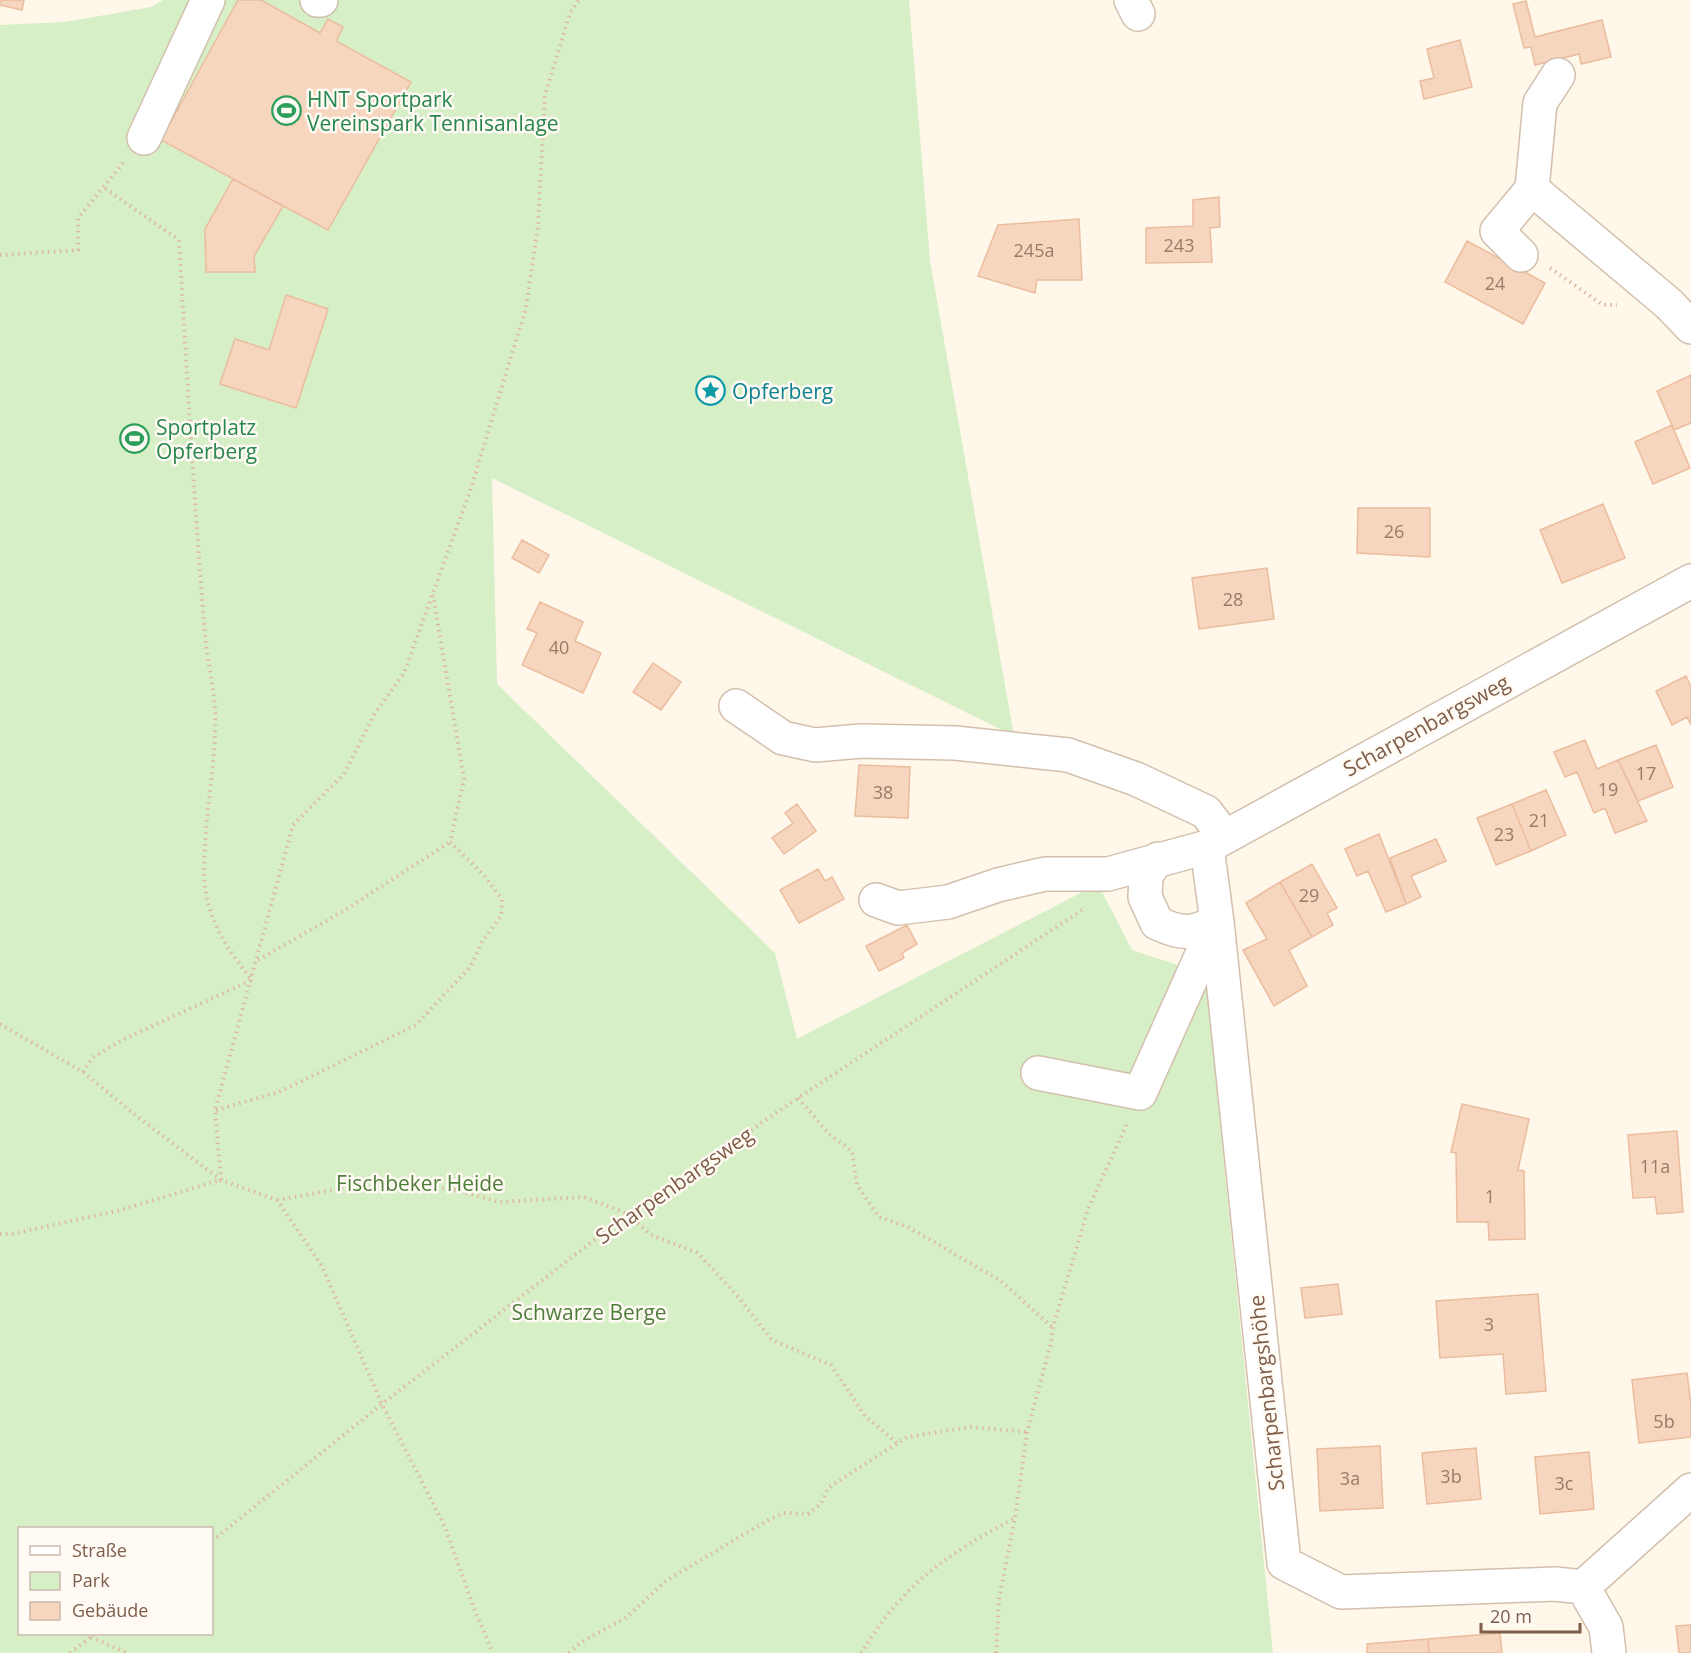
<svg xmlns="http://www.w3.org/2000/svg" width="1691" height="1653" font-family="'Open Sans',sans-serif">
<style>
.green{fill:#d6efc6;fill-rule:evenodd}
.building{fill:#f7d6bf;stroke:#ebbc9d;stroke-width:1.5}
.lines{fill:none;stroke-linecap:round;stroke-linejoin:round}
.minor-casing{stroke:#d3bfad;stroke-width:36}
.path{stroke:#ddb9a0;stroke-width:4;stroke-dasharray:1.5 4.5;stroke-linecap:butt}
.minor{stroke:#fff;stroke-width:33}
.labels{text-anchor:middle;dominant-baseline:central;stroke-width:5;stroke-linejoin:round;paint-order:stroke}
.number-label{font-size:18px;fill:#9c7b66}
.leisure-label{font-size:21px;fill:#27864d;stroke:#fffaf3;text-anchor:start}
.culture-label{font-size:21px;fill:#0d838f;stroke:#fffaf3;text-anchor:start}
.street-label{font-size:21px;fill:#7e5d49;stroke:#fffaf3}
.park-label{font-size:21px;fill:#4f7e3c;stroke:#fffaf3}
</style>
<rect width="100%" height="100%" fill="#fef7ea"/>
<path class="green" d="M163,0H909L930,261L1014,736L492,478L497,684L775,953L797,1039L1098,884L1132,950L1205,974L1273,1653H0V25L65,22L151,7ZM20,1528H212V1634H20Z"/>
<path class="building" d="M0,0H24L22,10L0,5Z
M238,0H261L320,33L328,19L343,27L336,41L411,82L328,230L161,140Z
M1526,1L1535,37L1602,20L1611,57L1581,64L1579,54L1535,65L1531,47L1524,48L1513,4Z
M1460,40L1472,87L1424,99L1420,81L1434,78L1427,49Z
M233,179L283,206L254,256L255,272H206L205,229Z
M1219,197L1220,227L1210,228L1212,262L1146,263V228L1193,226V200Z
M1079,219L1082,280H1037L1035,293L978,276L998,225Z
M1467,241L1545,283L1523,324L1445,282Z
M286,295L328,309L296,408L220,384L235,339L269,350Z
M1691,375V423L1674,430L1657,391Z
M1672,425L1690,468L1653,484L1635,442Z
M1603,504L1625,558L1562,583L1540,530Z
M1358,508H1430V557L1357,553Z
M522,540L549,555L539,573L512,558Z
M1267,568L1274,619L1199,629L1192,578Z
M540,602L583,622L575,641L601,653L583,693L522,665L537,633L527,629Z
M653,663L681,682L661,710L633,692Z
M1686,676L1691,687V725L1687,717L1672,725L1656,691Z
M1585,740L1597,769L1618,760L1647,821L1615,833L1605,808L1594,813L1577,772L1565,777L1554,752Z
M1656,745L1673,787L1638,801L1618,760Z
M859,765L910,767L908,818L855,816Z
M1546,790L1566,835L1531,851L1512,804Z
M797,804L816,831L784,854L772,838L793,823L785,813Z
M1512,804L1531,851L1496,865L1477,818Z
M1379,834L1406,904L1386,912L1368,871L1357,876L1345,849Z
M1436,839L1446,861L1411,876L1421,897L1406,904L1390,858Z
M1312,864L1337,908L1327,913L1333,925L1312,937L1280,882Z
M818,869L825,881L832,877L844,899L799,923L780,890Z
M1280,882L1312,937L1289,950L1307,986L1274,1006L1243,950L1267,939L1246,903Z
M907,925L917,944L902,953L904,958L879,971L866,946Z
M1462,1104L1529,1119L1518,1170L1524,1171L1525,1239L1489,1240L1488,1222H1457L1456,1153L1451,1152Z
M1677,1131L1683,1212L1657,1214L1655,1197L1633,1198L1628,1135Z
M1338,1284L1342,1314L1305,1318L1301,1288Z
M1538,1294L1546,1391L1506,1394L1503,1354L1440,1358L1436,1301Z
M1687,1373L1691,1405V1437L1639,1443L1632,1380Z
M1380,1446L1383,1508L1320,1511L1317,1449Z
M1476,1448L1481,1499L1427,1504L1422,1453Z
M1589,1452L1594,1509L1540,1514L1535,1457Z
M1691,1625V1653H1679L1676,1626Z
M1500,1633L1502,1653H1429L1428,1639Z
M1428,1639L1429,1653H1367V1644Z"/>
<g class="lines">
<defs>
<path id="minor" d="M317,0H321
M1131,0L1138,14
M1558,75L1540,103L1532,189L1669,304L1691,327
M144,138L208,0
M1521,255L1497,231L1532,189
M736,706L783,738L815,745L861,741L955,743L1068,755L1136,779L1206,812L1225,837
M1207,847L1217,922L1284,1563L1341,1592L1555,1584L1583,1587L1606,1627L1609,1653
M1158,859L1146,875L1145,897L1157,923C1183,935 1191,934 1217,922
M876,900L898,908L948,902L998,885L1045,874H1108L1207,847L1691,581
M1038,1073L1140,1093L1216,923
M1583,1587L1691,1490"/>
</defs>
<use href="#minor" class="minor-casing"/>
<path class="path" d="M0,255L78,250V218L124,162
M1550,268L1603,305H1617
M258,960L342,912L450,842
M0,1024L83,1072L134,1114L221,1180L277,1200L322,1266L382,1404L445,1527L475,1611L493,1653
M83,1072L92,1058L122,1040L252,980C230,953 212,927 206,893C203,878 204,862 205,847C207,801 217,754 215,707C213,683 207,659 205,635C194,503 187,372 179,240L103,187
M798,1098L830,1135L852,1151L857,1185L879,1217L908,1227L1001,1281L1052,1327
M216,1110L279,1092L416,1025L471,966L482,942L501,916L502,899L482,873L450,842L464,779L433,595
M221,1180L215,1110L293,825L344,774L375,713L404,673L470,491L526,308L538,225L545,95L570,13L579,0
M277,1200L333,1190L369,1180L456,1190L500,1202L584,1197L628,1214L651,1235L698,1253L739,1298L772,1340L831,1365L865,1416L897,1443
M0,1234H12L121,1210L220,1180
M212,1541L382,1404L628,1214L798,1098L1085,908
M91,1637L127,1653
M70,1653L95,1634
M569,1653L580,1643L627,1617L667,1580L770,1519L784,1513L808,1514L821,1504L828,1488L907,1437L971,1427L1027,1432
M861,1653C877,1628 896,1601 919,1581C948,1555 981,1536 1015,1518
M996,1653L999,1599L1015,1518L1027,1432L1051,1343L1053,1327L1088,1209L1127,1124"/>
<use href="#minor" class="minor"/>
</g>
<defs>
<symbol id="stadium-ring" viewBox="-11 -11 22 22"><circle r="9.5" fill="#fffaf3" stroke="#2e9e5b" stroke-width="1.5"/><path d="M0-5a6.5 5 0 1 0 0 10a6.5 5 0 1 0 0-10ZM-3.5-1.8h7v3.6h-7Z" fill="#2e9e5b"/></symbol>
<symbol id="sight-ring" viewBox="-11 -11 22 22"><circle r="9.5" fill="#fffaf3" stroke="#0f9aa8" stroke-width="1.5"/><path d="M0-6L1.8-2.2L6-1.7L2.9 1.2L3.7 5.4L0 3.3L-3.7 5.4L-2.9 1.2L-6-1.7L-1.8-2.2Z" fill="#0f9aa8"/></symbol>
</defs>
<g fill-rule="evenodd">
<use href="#stadium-ring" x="270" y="94" width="33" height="33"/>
<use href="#sight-ring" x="694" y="374" width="33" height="33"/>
<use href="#stadium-ring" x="118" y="422" width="33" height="33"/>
</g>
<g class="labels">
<g class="number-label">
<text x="1179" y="245">243</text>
<text x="1034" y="250">245a</text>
<text x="1495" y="283">24</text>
<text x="1394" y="531">26</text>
<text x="1233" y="599">28</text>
<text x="559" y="647">40</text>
<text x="1646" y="773">17</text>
<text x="1608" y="789">19</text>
<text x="883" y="792">38</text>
<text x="1539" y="820">21</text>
<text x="1504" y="834">23</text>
<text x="1309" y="895">29</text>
<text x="1655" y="1166">11a</text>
<text x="1490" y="1196">1</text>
<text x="1489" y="1324">3</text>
<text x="1664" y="1421">5b</text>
<text x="1451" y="1476">3b</text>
<text x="1350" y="1478">3a</text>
<text x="1564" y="1483">3c</text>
</g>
<g class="leisure-label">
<text x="307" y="99">HNT Sportpark<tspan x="307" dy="24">Vereinspark Tennisanlage</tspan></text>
<text x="156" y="427">Sportplatz<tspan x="156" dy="24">Opferberg</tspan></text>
</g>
<g class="culture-label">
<text x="732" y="391">Opferberg</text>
</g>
<g class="street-label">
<text transform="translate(1426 725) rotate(-29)">Scharpenbargsweg</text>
<text transform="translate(674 1185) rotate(-35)">Scharpenbargsweg</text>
<text transform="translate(1266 1393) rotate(-96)">Scharpenbargshöhe</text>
</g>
<g class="park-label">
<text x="420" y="1183">Fischbeker Heide</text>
<text x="589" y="1312">Schwarze Berge</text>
</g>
</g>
<rect x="18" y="1527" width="195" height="108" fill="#fffaf3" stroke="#cbbbaf" stroke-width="1.5"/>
<rect x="30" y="1546" width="30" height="9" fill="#ffffff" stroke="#cbbbaf" stroke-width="1.5"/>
<text x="72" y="1557" font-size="18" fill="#7e5d49">Straße</text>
<rect x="30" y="1572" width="30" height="18" fill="#d6efc6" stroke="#cbbbaf" stroke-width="1.5"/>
<text x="72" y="1587" font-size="18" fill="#7e5d49">Park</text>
<rect x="30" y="1602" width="30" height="18" fill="#f7d6bf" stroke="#cbbbaf" stroke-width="1.5"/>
<text x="72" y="1617" font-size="18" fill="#7e5d49">Gebäude</text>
<path d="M1481 1623v9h99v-9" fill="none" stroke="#7e5d49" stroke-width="3"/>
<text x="1490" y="1623" font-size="18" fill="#7e5d49" stroke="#fffaf3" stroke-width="4.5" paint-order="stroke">20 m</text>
</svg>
